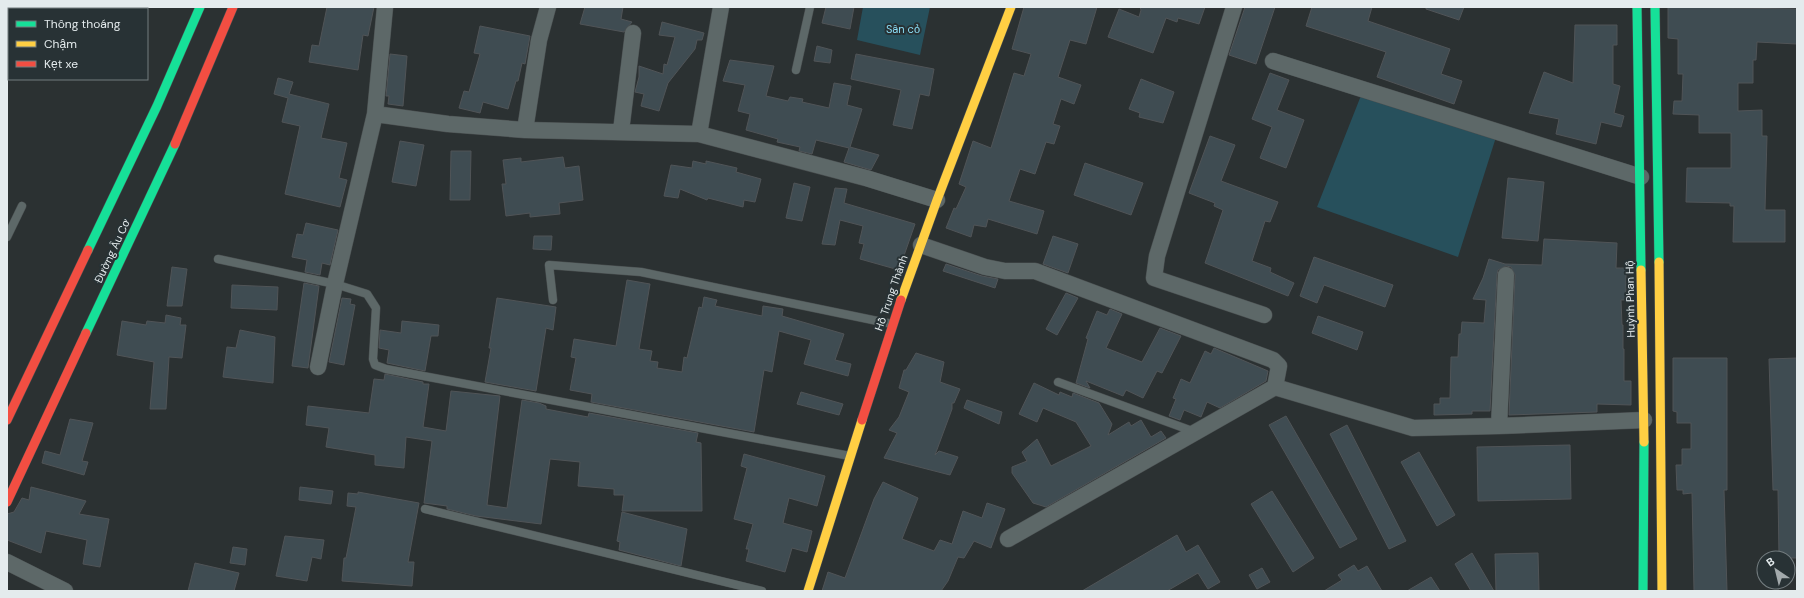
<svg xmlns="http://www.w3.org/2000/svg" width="1804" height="598" font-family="'DM Sans',sans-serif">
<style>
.green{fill:#27505c}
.building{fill:#3f4c52;stroke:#505457}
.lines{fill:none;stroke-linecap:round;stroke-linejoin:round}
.lane-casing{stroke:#494e4f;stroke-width:9}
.street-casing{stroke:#494e4f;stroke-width:17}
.fast-casing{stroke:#494e4f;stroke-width:10}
.slow-casing{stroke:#494e4f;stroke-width:10}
.jam-casing{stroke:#494e4f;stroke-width:10}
.lane{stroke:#5d6868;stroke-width:8}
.street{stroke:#5d6868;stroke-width:16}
.fast{stroke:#16e098;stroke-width:9}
.slow{stroke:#ffcf43;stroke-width:9}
.jam{stroke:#f24e42;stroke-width:9}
.labels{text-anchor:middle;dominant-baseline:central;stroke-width:4;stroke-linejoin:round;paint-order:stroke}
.park-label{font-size:11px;fill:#8bdff8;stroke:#283235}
.street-label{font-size:11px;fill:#e4ebed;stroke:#283235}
</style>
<rect width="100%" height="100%" fill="#2b3132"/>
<path class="green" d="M863,7H930L920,55L857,40Z
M1362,93L1497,134L1458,257L1317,207Z"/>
<path class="building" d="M327,7H374L368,36L363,35L358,70L309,62L312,45L319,46Z
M585,7H623L621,19L632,22L624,32L580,24Z
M826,7H854L850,29L822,23Z
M1024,7H1097L1086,44L1070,40L1058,77L1081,85L1074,104L1061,99L1053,124L1060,126L1054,144L1046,142L1035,174L1020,169L1009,201L1044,211L1037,234L988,219L986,227L974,225L971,237L946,228L954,208L956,209L966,187L959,184L973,141L991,148L1014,73L1024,76L1031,54L1012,49Z
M1140,7H1205L1199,24L1178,18L1177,22L1166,18L1153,53L1108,37L1119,9L1139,17L1141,10Z
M1245,7H1275L1256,64L1229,55Z
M1312,7H1372L1368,21L1450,49L1441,74L1462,81L1454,104L1377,77L1386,52L1306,26Z
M1426,7H1464L1459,20L1426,9Z
M1668,7L1797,9V44L1757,42L1756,60H1753V83H1738V111L1762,110V136H1767L1765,210H1785V242H1733L1734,206H1730V203L1686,202L1687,168H1731V133H1699V115L1673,114L1674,101H1682L1683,74H1678V39L1668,38Z
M662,22L704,33L702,40H697L695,49L668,83L659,111L641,106L644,94L635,92L639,77V66L663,74L664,64L667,65L675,37L659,35Z
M1575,25H1617V45H1613V84L1620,86L1614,113L1624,116L1621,127L1601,122L1596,144L1556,134L1559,119L1529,113L1544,72L1573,83Z
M480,26L530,36L525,64L522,63L518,81H516L508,109L483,102L480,113L459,108L464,91L469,92L480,54L474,53Z
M817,46L832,50L830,63L814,61Z
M390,54L407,56L403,106L388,104L389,96H386Z
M856,54L934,69L929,96L920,94L912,129L893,125L901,90L851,79Z
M730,60L774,66L766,96L788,101L790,97L803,99L802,102L829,108L834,83L851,86L847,105L862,109L850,147L879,155L871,170L844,162L849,148L816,140L812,154L799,151L800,147L777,142L778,139L746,130L750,114L738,111L745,85L723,81Z
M1270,73L1289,80L1277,110L1304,120L1286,168L1260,158L1272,127L1252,119Z
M278,78L293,82L289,94L329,104L321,138L347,143L339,178L347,180L340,207L285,194L300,126L282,122L288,98L274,94Z
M1141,79L1174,92L1163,123L1139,117L1140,113L1129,109Z
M1210,136L1235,145L1221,181L1278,202L1270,222L1265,221L1252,261L1271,268L1270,272L1294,283L1288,296L1205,263L1223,210L1214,206L1215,203L1189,193Z
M400,141L424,145L416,186L392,182Z
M451,151H471L470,200H450Z
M563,157L565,168L579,166L583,200L559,203L560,214L530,217V213L506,216L502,184H506L503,160L521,158V162Z
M693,161L706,164V161L737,168L736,172L761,179L755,202L744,200L743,207L708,198L707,200L680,189L678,198L664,196L671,165L692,168Z
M1085,163L1143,183L1131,215L1074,195Z
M1508,178L1544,182L1538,241L1502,238Z
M794,183L810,187L802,221L786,218Z
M835,188L847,189L844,203L915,224L899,270L860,259L864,244L859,243L863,226L840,220L835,245L822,244Z
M306,223L338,230L330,265L322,263L320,275L305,272L307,260L292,257L297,234L303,235Z
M534,236H552L551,250L533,249Z
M1053,236L1078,244L1068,273L1043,264Z
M1544,239L1617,243L1616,268H1626V300H1621L1622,325H1623V349H1624V381H1631V405L1597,404V412L1509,415L1515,275L1511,267L1506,266L1498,270L1497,275L1490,411H1472V414L1434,415V404H1440V398H1450L1451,357H1458L1459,334H1461L1462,322L1484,323L1486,300L1473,299L1483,278L1489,259L1505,264L1542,265Z
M1314,257L1393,285L1385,307L1324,285L1317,303L1300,296Z
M946,264L982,276L998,279L995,288L943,271Z
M172,267L187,269L182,306H167Z
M627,280L650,284L639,349L652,351L650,361L658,362L657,368L682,372L684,357L687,358L699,307L702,308L704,297L717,300L715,306L762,316L763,306L783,309L782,316L844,334L835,360L851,364L848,376L804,364L811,340L779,331L772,372L764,370L754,432L591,402L592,394L570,390L576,358L571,357L574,339L616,346Z
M304,283L319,286L308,368L292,366Z
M232,285L278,287L277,310L231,308Z
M1066,293L1078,298L1057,335L1046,329Z
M342,298L351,299L350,304L355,305L344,365L329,362Z
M497,298L556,307L553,330L546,328L536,391L485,382L491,348H489Z
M1110,309L1122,314L1106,348L1142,362L1160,328L1181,336L1162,373L1157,371L1143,398L1126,390L1123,396L1086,381L1090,388L1076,383L1088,339L1086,338L1097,311L1107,315Z
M166,315L181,318L180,325H186L182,358L169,357L166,409H150L154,362L117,355L122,321L146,325L147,321L165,323Z
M1318,316L1363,332L1357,350L1312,333Z
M402,321L439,325L438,336H431L425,371L387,363L389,350L379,348L380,330L401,333Z
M240,330L275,337L273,383L223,377L227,347L236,348Z
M1214,348L1268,371L1266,381L1220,408L1207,402L1201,417L1184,410L1180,420L1169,416L1176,399L1173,398L1181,379L1190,383L1205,351L1211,354Z
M916,353L944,362L940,382L960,389L954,403H952V409L935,455L939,451L958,457L950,475L884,458L897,433L889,430L899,417L909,392L899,388L904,370H906Z
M1673,358H1727V490H1724L1727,591H1694L1692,493L1683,494V490H1677L1676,465H1682V449H1691V423H1677V412L1673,411Z
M1797,358V558H1779L1778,490H1773L1769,359Z
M385,374L423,382V384H429L423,427L446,431L451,391L500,396L487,505L507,508L522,400L539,403L546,406V409L588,417L589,413L698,433L696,442L701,443L702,511H622L624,495H614V489L578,486L580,462L550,459L541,524L476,516L447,509V506L424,503L432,441L406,437L404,468L375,465V455L326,447L329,428L306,425L308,406L369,413L374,379L384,380Z
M1034,383L1059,395L1060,392L1072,397L1073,393L1099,403L1112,424L1108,435L1129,422L1131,426L1141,420L1151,437L1161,431L1166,438L1046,507L1033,503L1012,473V467L1027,461L1022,452L1037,439L1051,466L1091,446L1076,422L1043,408L1037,422L1019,414Z
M801,392L843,404L839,415L797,404Z
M967,400L1002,412L999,424L964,408Z
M1286,416L1357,539L1340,548L1269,425Z
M70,419L93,423L82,461L88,462L84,475L42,463L45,451L60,455Z
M1347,425L1406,541L1389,549L1330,434Z
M1570,445L1571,499L1478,501L1477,447Z
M1419,452L1455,515L1437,526L1401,462Z
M744,454L825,476L817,506L789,498L783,523L812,531L807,552L792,548L785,572L746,561L749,549H746L753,524L734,519L747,468L741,466Z
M883,482L918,498L902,539L934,551L940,540L952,544L963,511L982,518L987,503L1005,509L991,548L974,541L964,558L958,557L948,581L941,591H822L828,572L845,578L874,499Z
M31,487L86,501L79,514L109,519L100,567L83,564L87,540L46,531L41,553L7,540V514L14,512L22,498L29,500Z
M300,487L333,491L331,504L299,500Z
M1272,491L1314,558L1293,572L1251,504Z
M358,492L419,503L408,562H414L412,586L342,581L344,558H346L356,507L347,506L348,493L358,494Z
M622,512L687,529L681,566L619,550L620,542L617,541Z
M1177,535L1186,552L1198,545L1220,582L1208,589L1198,573L1167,591H1082Z
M285,536L324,540L321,559L312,557L307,581L276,576Z
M233,547L247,549L245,565L230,563Z
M1472,553L1494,591H1471L1455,564Z
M1538,553L1539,591H1496L1495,554Z
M195,563L239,573L234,591H188Z
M1354,565L1358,571L1367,566L1382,591H1324L1342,580L1338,575Z
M1262,568L1270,582L1257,589L1249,575Z
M1431,577L1440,591H1407Z"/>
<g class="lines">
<defs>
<path id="lane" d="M796,70L810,7
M7,237L22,206
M218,259L335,284L367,294L376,308L373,359L375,365L386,369L850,456
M553,300L549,265L641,272L892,324
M1058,382L1195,432
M425,509L762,591"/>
<path id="street" d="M1234,7L1157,256L1154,278L1264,315
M1273,61L1641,177
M375,114L448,124L525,130L699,134L866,178L937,200
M525,130L539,40L548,7
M621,131L633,33
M699,134L721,7
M921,245L985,267L1005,271H1035L1273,360L1279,366L1275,387
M318,367L335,284L375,114L385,7
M1499,426L1506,275
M1008,539L1275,387L1413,428L1499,426L1644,420
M7,562L65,591"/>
<path id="fast" d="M1637,7L1641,270
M1655,7L1659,262
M88,250L157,106L200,7
M86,333L175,144
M1643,591L1644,442"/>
<path id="slow" d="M1659,262L1662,591
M1641,270L1644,442
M901,300L937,200L1011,7
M808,591L862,420"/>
<path id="jam" d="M175,144L233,7
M7,420L88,250
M862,420L901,300
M7,502L86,333"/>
</defs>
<use href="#lane" class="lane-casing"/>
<use href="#street" class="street-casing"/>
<use href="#fast" class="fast-casing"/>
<use href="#slow" class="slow-casing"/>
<use href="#jam" class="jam-casing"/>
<use href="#lane" class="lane"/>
<use href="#street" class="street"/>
<use href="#fast" class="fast"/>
<use href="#slow" class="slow"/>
<use href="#jam" class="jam"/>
</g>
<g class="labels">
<g class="park-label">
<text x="903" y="29">Sân cỏ</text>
</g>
<g class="street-label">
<text transform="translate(112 251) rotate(-65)">Đường Âu Cơ</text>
<text transform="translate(891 293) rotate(-71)">Hồ Trung Thành</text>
<text transform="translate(1630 299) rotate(-91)">Huỳnh Phan Hộ</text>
</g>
</g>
<rect width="1804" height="598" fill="none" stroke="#e4ebed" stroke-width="16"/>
<rect x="8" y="8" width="140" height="72" fill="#283235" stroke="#737c7f"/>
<rect x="16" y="21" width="20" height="6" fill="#16e098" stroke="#737c7f"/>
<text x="44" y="28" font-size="12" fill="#e4ebed">Thông thoáng</text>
<rect x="16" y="41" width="20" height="6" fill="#ffcf43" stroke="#737c7f"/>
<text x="44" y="48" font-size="12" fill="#e4ebed">Chậm</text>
<rect x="16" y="61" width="20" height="6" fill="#f24e42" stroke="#737c7f"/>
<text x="44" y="68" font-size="12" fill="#e4ebed">Kẹt xe</text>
<g transform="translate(1776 570) rotate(325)"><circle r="19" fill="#283235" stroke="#737c7f"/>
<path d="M0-3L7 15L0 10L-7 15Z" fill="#a3aaac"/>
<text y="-6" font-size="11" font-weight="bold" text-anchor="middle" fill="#e4ebed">B</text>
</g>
</svg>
